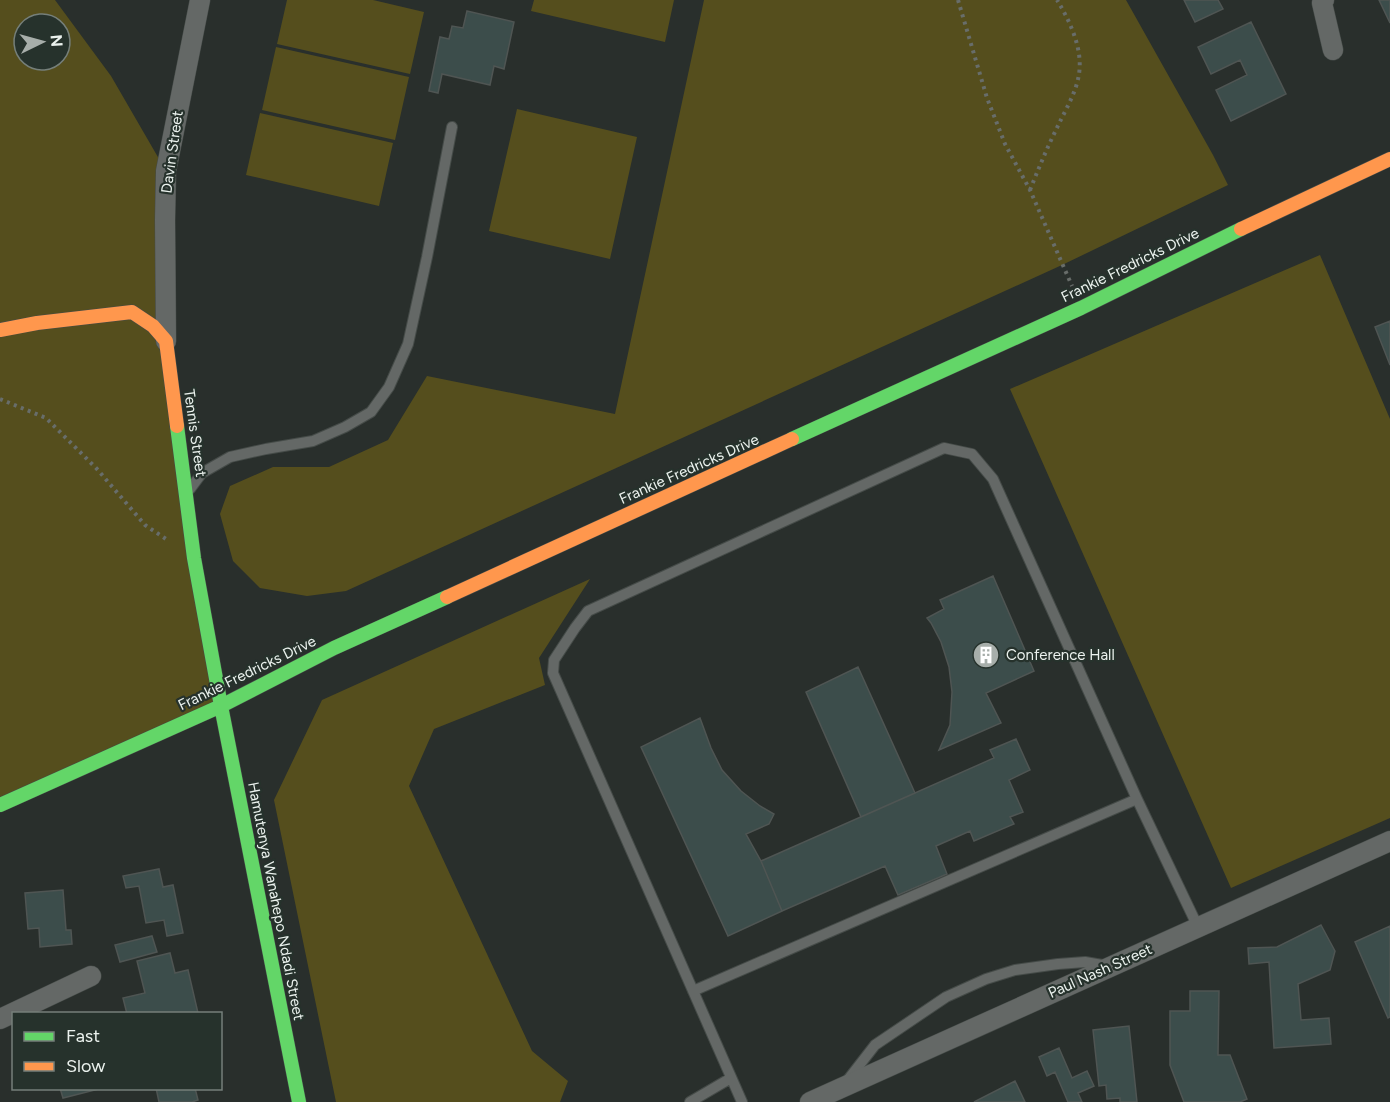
<svg xmlns="http://www.w3.org/2000/svg" width="1390" height="1102" font-family="Figtree,sans-serif">
<style>
.green{fill:#554e1d;fill-rule:evenodd}
.building{fill:#3c4d4b;stroke:#4f5553;stroke-width:1.5}
.lines{fill:none;stroke-linecap:round;stroke-linejoin:round}
.lane-casing{stroke:#454b48;stroke-width:12}
.street-casing{stroke:#454b48;stroke-width:21}
.fast-casing{stroke:#454b48;stroke-width:15}
.slow-casing{stroke:#454b48;stroke-width:15}
.path{stroke:#686d6a;stroke-width:4;stroke-dasharray:3 4.5;stroke-linecap:butt}
.lane{stroke:#646866;stroke-width:10}
.street{stroke:#646866;stroke-width:20}
.fast{stroke:#63d668;stroke-width:14}
.slow{stroke:#ff974d;stroke-width:14}
.labels{text-anchor:middle;dominant-baseline:central;stroke-width:4.5;stroke-linejoin:round;paint-order:stroke}
.street-label{font-size:15px;fill:#ebf2ee;stroke:#26322c}
.poi-label{font-size:15px;fill:#ebf2ee;stroke:#26322c;text-anchor:start}
</style>
<rect width="100%" height="100%" fill="#292f2c"/>
<path class="green" d="M0,0H55L111,76L166,171V341L221,706L0,805ZM24,24H60V60H24Z
M287,0H373L424,12L410,74L277,44Z
M534,0H674L665,42L531,11Z
M704,0H1126L1213,155L1228,185L1062,265L346,591L307,596L260,588L233,561L220,514L230,486L273,467H329L388,440L427,376L615,414Z
M276,47L409,77L395,140L262,110Z
M517,109L637,137L610,259L489,231Z
M260,113L393,143L379,206L246,175Z
M1320,255L1390,419V818L1231,888L1010,389Z
M590,579L539,658L545,685L434,729L409,786L532,1051L568,1081L560,1102H336L274,800L322,700Z"/>
<path class="building" d="M1184,0H1218L1223,9L1195,22Z
M1379,0H1390V23Z
M467,11L514,22L504,69L494,66L490,85L442,74L438,93L429,91L440,37L449,39L452,26L463,28Z
M1251,22L1286,94L1231,121L1216,90L1247,75L1240,60L1211,74L1198,47Z
M1390,321V365L1375,327Z
M993,576L1034,671L986,693L1001,723L939,750L950,725L952,692L949,667L941,642L931,623L927,618L944,609L940,600Z
M858,667L915,793L861,817L806,692Z
M700,718L711,748L722,770L741,791L760,806L774,814L769,824L746,834L761,861L782,911L728,936L641,747Z
M1016,739L1030,770L1009,780L1023,812L1010,817L1014,824L974,841L970,831L936,846L947,874L898,895L885,866L782,911L761,861L994,758L990,750Z
M159,869L163,887L173,885L183,933L167,936L164,920L146,923L139,886L126,888L123,876Z
M63,890L66,930H71L72,944L40,947L39,928L28,929L25,893Z
M1321,925L1335,951L1330,970L1298,984L1301,1020L1329,1018L1331,1044L1274,1048L1269,962L1249,964L1248,948L1277,947Z
M1390,926V1017L1388,1018L1355,942Z
M152,936L157,952L120,962L115,945Z
M170,953L175,973L188,970L198,1013L127,1014L123,998L145,993L137,961Z
M1190,991H1219L1218,1055H1230L1247,1099L1240,1102H1184L1170,1065V1011H1190Z
M1129,1026L1137,1102H1120V1098L1107,1099L1106,1085L1099,1086L1093,1030Z
M1059,1048L1072,1078L1087,1071L1094,1086L1078,1093L1082,1102H1068L1055,1072L1047,1076L1039,1057Z
M1015,1081L1025,1102H974Z
M60,1088H99V1089L63,1098Z
M156,1088H195L198,1100L192,1102H159Z"/>
<g class="lines">
<defs>
<path id="lane" d="M190,489L202,473L230,457L266,449L313,441L345,427L371,412L389,387L408,344L427,257L452,127
M693,991L1137,799
M847,1081L875,1045L946,997L986,979L1015,970L1058,964L1085,962L1108,966
M690,1102L731,1078
M742,1102L553,673L554,660L575,628L588,611L944,448L972,454L993,479L1137,799L1198,927"/>
<path id="street" d="M1324,0L1322,3L1333,50
M166,341L165,220L166,171L200,0
M0,1019L91,976
M810,1102L1390,841"/>
<path id="fast" d="M177,426L194,558L221,706L299,1102
M792,439L1081,308L1241,229
M0,805L221,706L334,648L447,597"/>
<path id="slow" d="M1241,229L1390,159
M0,330L37,323L132,312L153,326L166,341L177,426
M447,597L792,439"/>
</defs>
<use href="#lane" class="lane-casing"/>
<use href="#street" class="street-casing"/>
<use href="#fast" class="fast-casing"/>
<use href="#slow" class="slow-casing"/>
<path class="path" d="M958,0L987,98L1005,144L1030,190L1072,286
M1030,190C1038,170 1046,150 1056,130C1064,112 1076,94 1079,74C1083,49 1070,21 1057,0
M0,399L46,418L97,469L145,525L166,539"/>
<use href="#lane" class="lane"/>
<use href="#street" class="street"/>
<use href="#fast" class="fast"/>
<use href="#slow" class="slow"/>
</g>
<defs>
<symbol id="building-disc" viewBox="-11 -11 22 22"><circle r="9.5" fill="#a7aeaa" stroke="#26322c"/><path d="M-4-6H4V6H1V3H-1V6H-4ZM-2.5-4.3h1.7v1.8h-1.7ZM.8-4.3h1.7v1.8H.8ZM-2.5-1h1.7V.8h-1.7ZM.8-1h1.7V.8H.8Z" fill="#fff"/></symbol>
</defs>
<g fill-rule="evenodd">
<use href="#building-disc" x="971" y="640" width="30" height="30"/>
</g>
<g class="labels">
<g class="street-label">
<text transform="translate(172 152) rotate(-82)">Davin Street</text>
<text transform="translate(1130 265) rotate(-26)">Frankie Fredricks Drive</text>
<text transform="translate(195 433) rotate(82)">Tennis Street</text>
<text transform="translate(689 469) rotate(-24)">Frankie Fredricks Drive</text>
<text transform="translate(247 673) rotate(-26)">Frankie Fredricks Drive</text>
<text transform="translate(276 901) rotate(79)">Hamutenya Wanahepo Ndadi Street</text>
<text transform="translate(1100 971) rotate(-24)">Paul Nash Street</text>
</g>
<g class="poi-label">
<text x="1006" y="655">Conference Hall</text>
</g>
</g>
<rect x="12" y="1012" width="210" height="78" fill="#26322c" stroke="#757f7a" stroke-width="1.5"/>
<rect x="24" y="1032" width="30" height="9" fill="#63d668" stroke="#757f7a" stroke-width="1.5"/>
<text x="66" y="1042" font-size="18" fill="#ebf2ee">Fast</text>
<rect x="24" y="1062" width="30" height="9" fill="#ff974d" stroke="#757f7a" stroke-width="1.5"/>
<text x="66" y="1072" font-size="18" fill="#ebf2ee">Slow</text>
<g transform="translate(42 42) rotate(85)"><circle r="28" fill="#26322c" stroke="#757f7a" stroke-width="1.5"/>
<path d="M0-4.5L10 22L0 15L-10 22Z" fill="#a7aeaa"/>
<text y="-9" font-size="16" font-weight="bold" text-anchor="middle" fill="#ebf2ee">N</text>
</g>
</svg>
